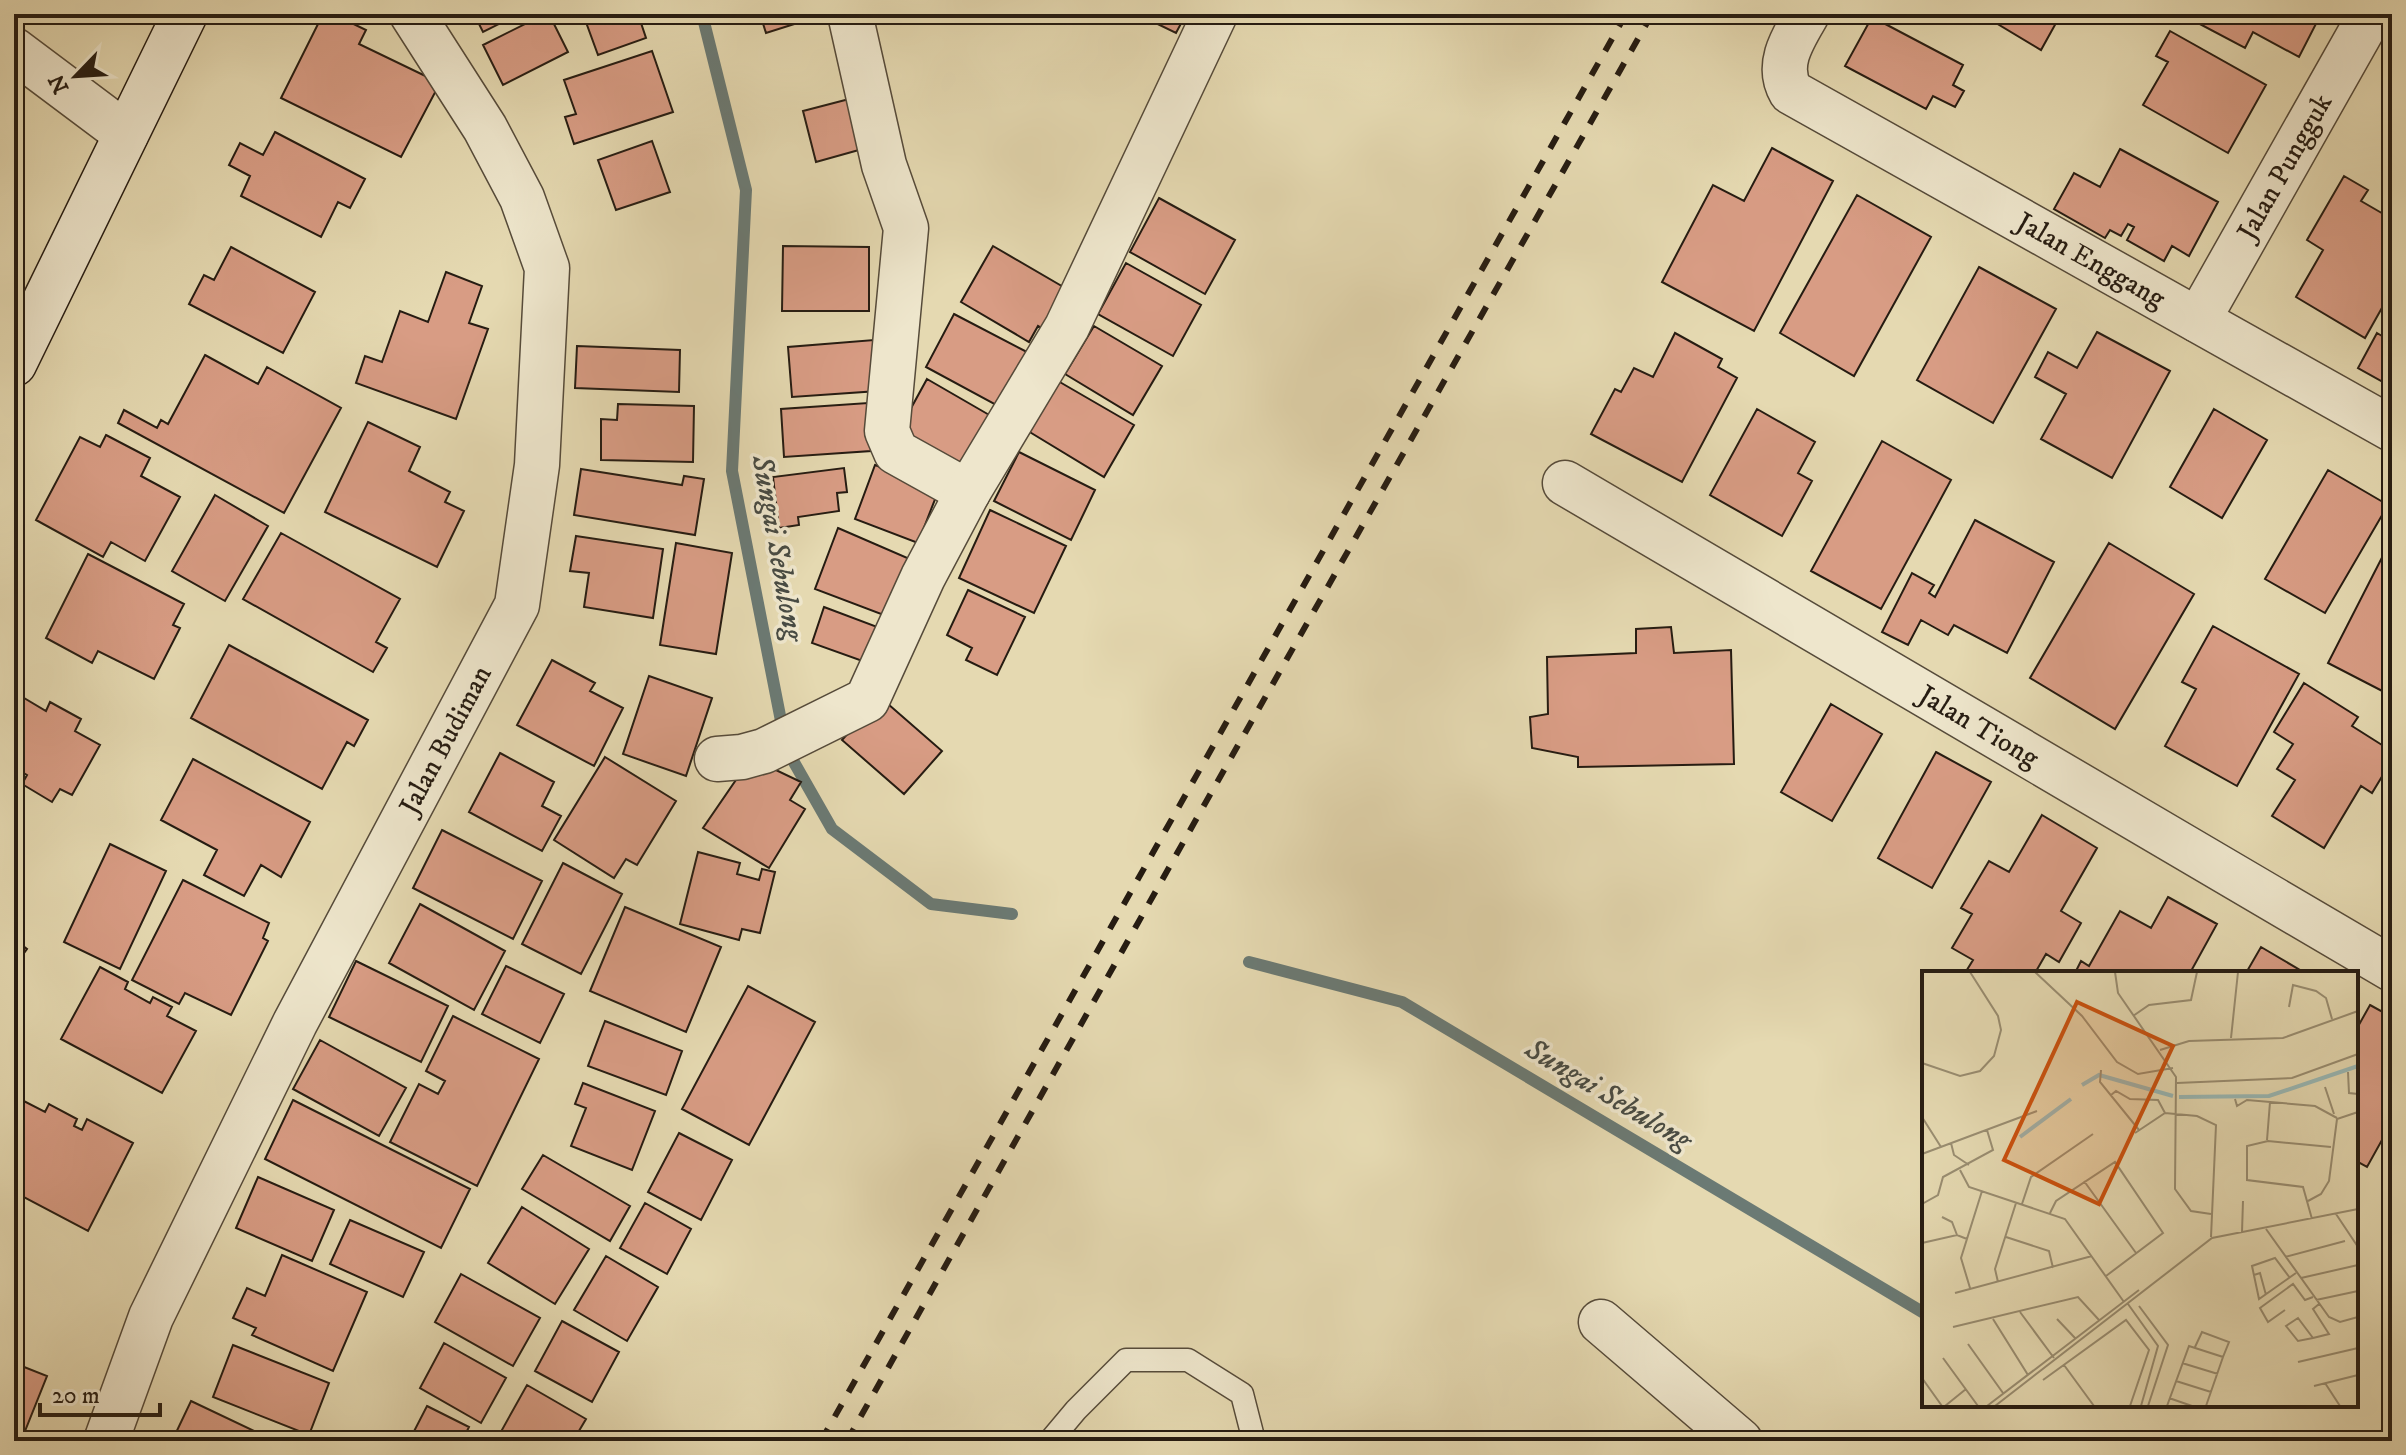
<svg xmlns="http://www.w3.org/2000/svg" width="2406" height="1455" font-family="'IM FELL DW Pica',serif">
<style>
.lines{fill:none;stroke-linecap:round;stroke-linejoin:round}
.stream{stroke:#6b7a74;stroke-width:12}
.building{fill:#d89c84;stroke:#261c12;stroke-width:2}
.lane-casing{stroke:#564b3a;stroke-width:25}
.street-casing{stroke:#564b3a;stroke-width:47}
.secondary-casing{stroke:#261c12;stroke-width:47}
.lane{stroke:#eee6cc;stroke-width:22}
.street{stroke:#eee6cc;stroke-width:44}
.secondary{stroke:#eee6cc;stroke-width:44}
.rail{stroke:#261c12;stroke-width:6;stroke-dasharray:14 14;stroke-linecap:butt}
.labels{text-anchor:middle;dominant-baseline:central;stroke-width:7;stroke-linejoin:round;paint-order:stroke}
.street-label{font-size:28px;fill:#261c12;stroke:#eee6cc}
.water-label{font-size:30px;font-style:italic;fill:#484b43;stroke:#eee6cc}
.inset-river{fill:none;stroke:#99b8b5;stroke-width:4}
.inset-road{fill:none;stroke:#998d71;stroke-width:2}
.view{fill:#cb500d;fill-opacity:0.15;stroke:#cb500d;stroke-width:4}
.inset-edge{fill:none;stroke:#261c12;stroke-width:4}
</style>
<rect width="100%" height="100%" fill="#e5d9b1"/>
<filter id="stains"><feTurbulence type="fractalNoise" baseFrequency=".0025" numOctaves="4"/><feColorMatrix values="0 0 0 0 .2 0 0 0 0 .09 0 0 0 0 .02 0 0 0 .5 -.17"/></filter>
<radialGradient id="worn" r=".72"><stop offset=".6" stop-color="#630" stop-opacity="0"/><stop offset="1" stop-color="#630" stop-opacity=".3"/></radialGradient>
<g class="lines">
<path class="stream" d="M702,14L746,190L732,471L783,731
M787,750L832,829L931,904L1012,914
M1249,962L1402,1002L1924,1313"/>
</g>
<path class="building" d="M323,14H333L366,30L359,44L440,83L401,157L281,98Z
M474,14H519L483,32Z
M545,14H549L568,52L503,85L483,45Z
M583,14H638L646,38L598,55Z
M760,14H826L766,33Z
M1137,14H1186L1176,33Z
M1981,14H2061L2041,50Z
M2200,14H2321L2299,57L2253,32L2245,48L2196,22Z
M1872,17L1963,65L1953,85L1964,91L1955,107L1933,96L1926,109L1845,66Z
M2170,31L2266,85L2228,153L2143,105L2168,62L2156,56Z
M652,51L673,112L574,144L565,117L576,114L564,80Z
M853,98L866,148L816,162L803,111Z
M275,132L365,179L350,208L338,202L321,237L241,196L250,176L229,165L240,143L263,155Z
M652,141L670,192L616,210L598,160Z
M1772,148L1833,181L1754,331L1662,282L1713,185L1744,201Z
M2120,149L2218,202L2189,256L2172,246L2164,261L2127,240L2134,227L2128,224L2121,236L2110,230L2105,238L2054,209L2074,173L2100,187Z
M2344,176L2368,190L2361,201L2392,219V290L2365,338L2296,297L2323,250L2307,240Z
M1857,195L1931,237L1854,376L1780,333Z
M1159,198L1235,240L1205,294L1130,252Z
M783,246L869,247V311H782Z
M993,246L1072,292L1048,332L1038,326L1029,342L961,302Z
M231,247L315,292L283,353L189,304L204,275L214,280Z
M1126,263L1201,305L1173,356L1098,314Z
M1979,267L2056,309L1993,423L1917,380Z
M446,272L482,286L469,323L488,329L456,419L356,383L365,356L382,362L400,311L428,322Z
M954,314L1027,352L998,406L926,367Z
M1094,326L1162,366L1133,415L1065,374Z
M2097,332L2170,371L2112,478L2041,439L2066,394L2035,377L2048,352L2077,368Z
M1675,333L1722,359L1718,367L1737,378L1682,482L1591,434L1615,389L1621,392L1634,368L1653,377Z
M2377,333L2392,342V387L2358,368Z
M874,340L878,391L792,397L788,347Z
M577,346L680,350L679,392L575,388Z
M205,355L258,384L267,367L341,408L284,513L118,423L124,410L157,428L161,420L168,424Z
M927,379L991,416L960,470L898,432Z
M1058,381L1134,425L1104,477L1028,431Z
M868,403L871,451L784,457L781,409Z
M618,404L694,406L693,462L601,460V419L617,420Z
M1757,409L1815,442L1798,473L1812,481L1782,536L1710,495Z
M2214,409L2267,440L2222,518L2170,487Z
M368,422L420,447L409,471L450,492L445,502L464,511L437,567L325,512Z
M106,435L150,458L141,476L180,497L145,561L111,542L103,557L36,520L80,437L100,447Z
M1882,441L1951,480L1881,609L1811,571Z
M1019,452L1095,490L1071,540L994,501Z
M875,465L939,489L918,543L855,519Z
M844,468L847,492L837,493L839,511L798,517L799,525L779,528L773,477Z
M581,469L682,485L684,476L704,479L695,535L574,515Z
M2328,470L2388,505L2325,613L2265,579Z
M215,495L268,526L225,601L172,571Z
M990,510L1066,546L1034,613L959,578Z
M1975,520L2054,562L2007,653L1954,625L1948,635L1921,620L1908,645L1882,632L1912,573L1934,585L1929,593L1935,597Z
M838,528L912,560L889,617L815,589Z
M281,533L400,599L376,642L387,648L373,672L243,599Z
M576,536L663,549L653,618L584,607L589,573L570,571Z
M2392,538V696L2328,663Z
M676,543L732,553L716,654L660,645Z
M2109,543L2194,594L2115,729L2030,678Z
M88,554L184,604L173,625L180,628L154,679L98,651L92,663L46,638Z
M968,590L1025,617L997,675L966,660L972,648L947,635Z
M824,607L880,628L868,663L812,643Z
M2213,626L2299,674L2237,786L2165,746L2196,689L2182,682Z
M1671,627L1674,653L1731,650L1734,764L1578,767V757L1532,748L1530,717L1548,714L1547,657L1636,653V629Z
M229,645L368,720L354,746L347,742L322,789L191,718Z
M552,660L595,683L590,691L623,708L594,766L517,725Z
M649,676L712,698L686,776L623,754Z
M2304,683L2358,717L2352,726L2382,745L2392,731V760L2372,793L2361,786L2324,848L2272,816L2295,780L2277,769L2293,744L2274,732Z
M14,692L46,711L50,702L81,719L75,731L100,745L72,795L60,789L52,802L22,784L27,775L14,767Z
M880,697L942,751L904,794L842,740Z
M1831,704L1882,734L1832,821L1781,792Z
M1936,752L1991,782L1932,888L1878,858Z
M500,753L554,782L542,806L561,816L542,851L469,812Z
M605,757L676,801L637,865L626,859L614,878L554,840Z
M751,758L801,782L790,800L805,809L769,868L703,828Z
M193,759L310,822L281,877L261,865L244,896L204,875L217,850L161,820Z
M2042,815L2097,848L2061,911L2081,923L2059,962L2046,954L2035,973H1965L1973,960L1952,948L1972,914L1961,908L1989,861L2009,872Z
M442,830L542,881L513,939L413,888Z
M110,844L166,871L120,969L64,942Z
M698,852L740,863L737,874L759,880L762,869L775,872L760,933L742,929L739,940L680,924Z
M563,863L622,894L581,974L522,944Z
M183,880L269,923L263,938L268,941L231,1015L185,993L179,1004L132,980Z
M2168,897L2217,924L2190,973H2075L2081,961L2089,966L2120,911L2151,928Z
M420,904L505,951L474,1010L389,963Z
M625,907L721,947L686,1032L590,991Z
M14,939L27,949L14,967Z
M2261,947L2305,973H2246Z
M356,961L448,1006L421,1062L329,1017Z
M506,966L564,994L540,1043L482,1014Z
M100,967L128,982L125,989L150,1003L153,997L172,1007L167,1016L196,1031L162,1093L61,1039Z
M748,986L815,1022L749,1145L682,1109Z
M2370,1005L2392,1017V1122L2367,1167L2356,1161V1030Z
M453,1016L539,1059L477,1186L390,1142L419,1084L438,1094L445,1081L426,1071Z
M605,1021L682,1051L666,1095L588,1066Z
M320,1040L406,1088L379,1136L293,1089Z
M583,1083L655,1111L632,1170L571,1146L586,1108L575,1104Z
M14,1096L45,1112L49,1104L77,1119L74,1126L82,1130L87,1119L133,1143L88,1231L14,1192Z
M293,1100L470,1189L441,1248L265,1159Z
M679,1133L732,1160L701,1220L648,1192Z
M543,1155L630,1206L610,1241L522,1189Z
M258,1177L334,1210L312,1261L236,1228Z
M645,1203L691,1229L667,1274L620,1248Z
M522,1207L589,1249L555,1304L488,1263Z
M350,1220L424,1252L403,1297L330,1264Z
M282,1255L367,1292L333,1371L252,1335L256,1328L233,1318L247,1288L265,1296Z
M606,1256L658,1287L627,1341L574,1310Z
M461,1274L540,1318L513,1366L435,1322Z
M562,1321L619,1352L592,1402L535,1371Z
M444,1343L506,1378L481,1423L420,1388Z
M233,1345L329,1383L309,1435L213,1397Z
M14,1363L47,1376L21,1441H14Z
M527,1385L586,1419L573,1441H505L498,1437Z
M191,1401L275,1441H172Z
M427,1406L469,1427L462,1441H409Z"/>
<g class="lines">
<defs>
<path id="lane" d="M1050,1441L1076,1410L1126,1360H1188L1242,1394L1254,1441"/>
<g id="street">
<path d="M850,14L884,165L906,228L887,431L896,452L968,492"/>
<path id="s1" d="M1807,14C1793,38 1775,65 1791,92L2392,429"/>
<path d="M14,50L126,134"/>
<path id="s2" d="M2198,320L2371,14"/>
<path id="s3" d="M1565,483L2392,969"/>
<path d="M717,759L742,757L764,751L867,700L923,577L968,492L1067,327L1215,14"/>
<path d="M1601,1322L1740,1441"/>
<path id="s4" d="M106,1441L151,1317L295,1023L517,605L537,465L547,268L522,198L485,128L412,14"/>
</g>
<path id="secondary" d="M14,364L185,14"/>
</defs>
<use href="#lane" class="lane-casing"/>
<use href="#street" class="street-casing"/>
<use href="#secondary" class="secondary-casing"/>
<use href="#lane" class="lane"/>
<use href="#street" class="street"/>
<use href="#secondary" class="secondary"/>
<path class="rail" d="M821,1441L1626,14
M847,1441L1198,816L1652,14"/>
</g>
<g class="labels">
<g class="street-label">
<text stroke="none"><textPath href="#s2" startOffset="176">Jalan Pungguk</textPath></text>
<text stroke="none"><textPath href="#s1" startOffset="428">Jalan Enggang</textPath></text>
<text stroke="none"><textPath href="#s3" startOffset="480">Jalan Tiong</textPath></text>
<text stroke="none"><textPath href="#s4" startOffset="780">Jalan Budiman</textPath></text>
</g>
<g class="water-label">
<text transform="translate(777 548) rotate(80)">Sungai Sebulong</text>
<text transform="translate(1608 1095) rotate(31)">Sungai Sebulong</text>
</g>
</g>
<g transform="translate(1922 971)">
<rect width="436" height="436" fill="#e5d9b1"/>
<path class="inset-river" d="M160,114L177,104L251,125M257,126L347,125L436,95M98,166L149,128"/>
<path class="inset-road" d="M113,1L160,45L195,91L216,103L251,97M193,1L196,22L254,106L253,218L269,240L289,243M367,36L371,14L394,20L404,27L410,48M211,45L227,34L269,29L275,1M309,67L316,1M238,79L267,70L361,67L436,40M0,92L38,105L58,100L72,85L79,59L76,45L48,1M179,99L178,111L217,159M426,101L427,122L436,123M255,112L370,107L436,83M403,116L412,143M189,124L194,120L208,128L236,129L243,142M313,128L315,135L325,129L393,135L415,147M0,146L19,176M213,162L243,142L275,145L294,154L289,266M345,169L348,131M29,172L32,184L47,194M0,183L115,140M38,199L47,216L143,248L202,331M162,210L214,282M386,230L399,223L407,210L415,148L436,141M0,233L16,224L21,206L71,179L65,159M100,233L109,206L171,163M128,242L134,230L193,191L241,262L184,305M414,243L436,276M20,246L30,251L35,264M390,248L381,216L325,209V175L346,170L409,176M344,258L407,346L418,351L436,346M320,261L321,230M84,266L127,280L131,297M0,272L35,264L45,268M363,286L423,270M332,304L338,302L344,324M368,307L353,287L330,295L337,328L374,302M379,307L436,294M76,311L73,298L94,232M48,317L39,287L60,220M33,322L170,285M394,329L436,320M206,333L236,375L219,435M217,335L246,374L226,435M363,339L346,351L338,337L371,313L383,329L391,326M98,341L132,387M71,348L106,404M135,348L153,367M31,356L156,326L177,349M391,367L376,347L364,355L376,370L391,367L407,363L391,338L397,333M46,373L81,422M273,376L280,361L307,371L301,386M21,387L56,435M376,391L436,377M260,392L296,403M142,394L172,435M0,407L20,435M121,409L204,349L227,379L208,435M254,410L289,421M403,412L418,435M392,415L436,404M247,427L270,435M23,435L44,418M65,435L217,319M73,435L290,267L436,238M245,435L267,375L301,386L284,435"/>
<path class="view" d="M155,31L251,75L177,233L82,189Z"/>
<rect width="436" height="436" class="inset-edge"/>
</g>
<rect width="2406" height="1455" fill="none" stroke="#e5d9b1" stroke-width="48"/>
<rect x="16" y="16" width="2374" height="1423" fill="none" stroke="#261c12" stroke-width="4"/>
<rect x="24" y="24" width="2358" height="1407" fill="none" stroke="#261c12" stroke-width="2"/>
<g transform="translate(76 76) rotate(245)" stroke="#eee6cc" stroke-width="6" paint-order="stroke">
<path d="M0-6L14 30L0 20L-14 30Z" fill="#261c12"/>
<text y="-12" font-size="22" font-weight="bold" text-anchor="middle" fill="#261c12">N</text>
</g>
<path d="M40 1403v12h120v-12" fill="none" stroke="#261c12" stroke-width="4"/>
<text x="52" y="1403" font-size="24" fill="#261c12" stroke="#eee6cc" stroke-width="6" paint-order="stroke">20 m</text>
<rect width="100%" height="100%" filter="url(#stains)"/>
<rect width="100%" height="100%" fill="url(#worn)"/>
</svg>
